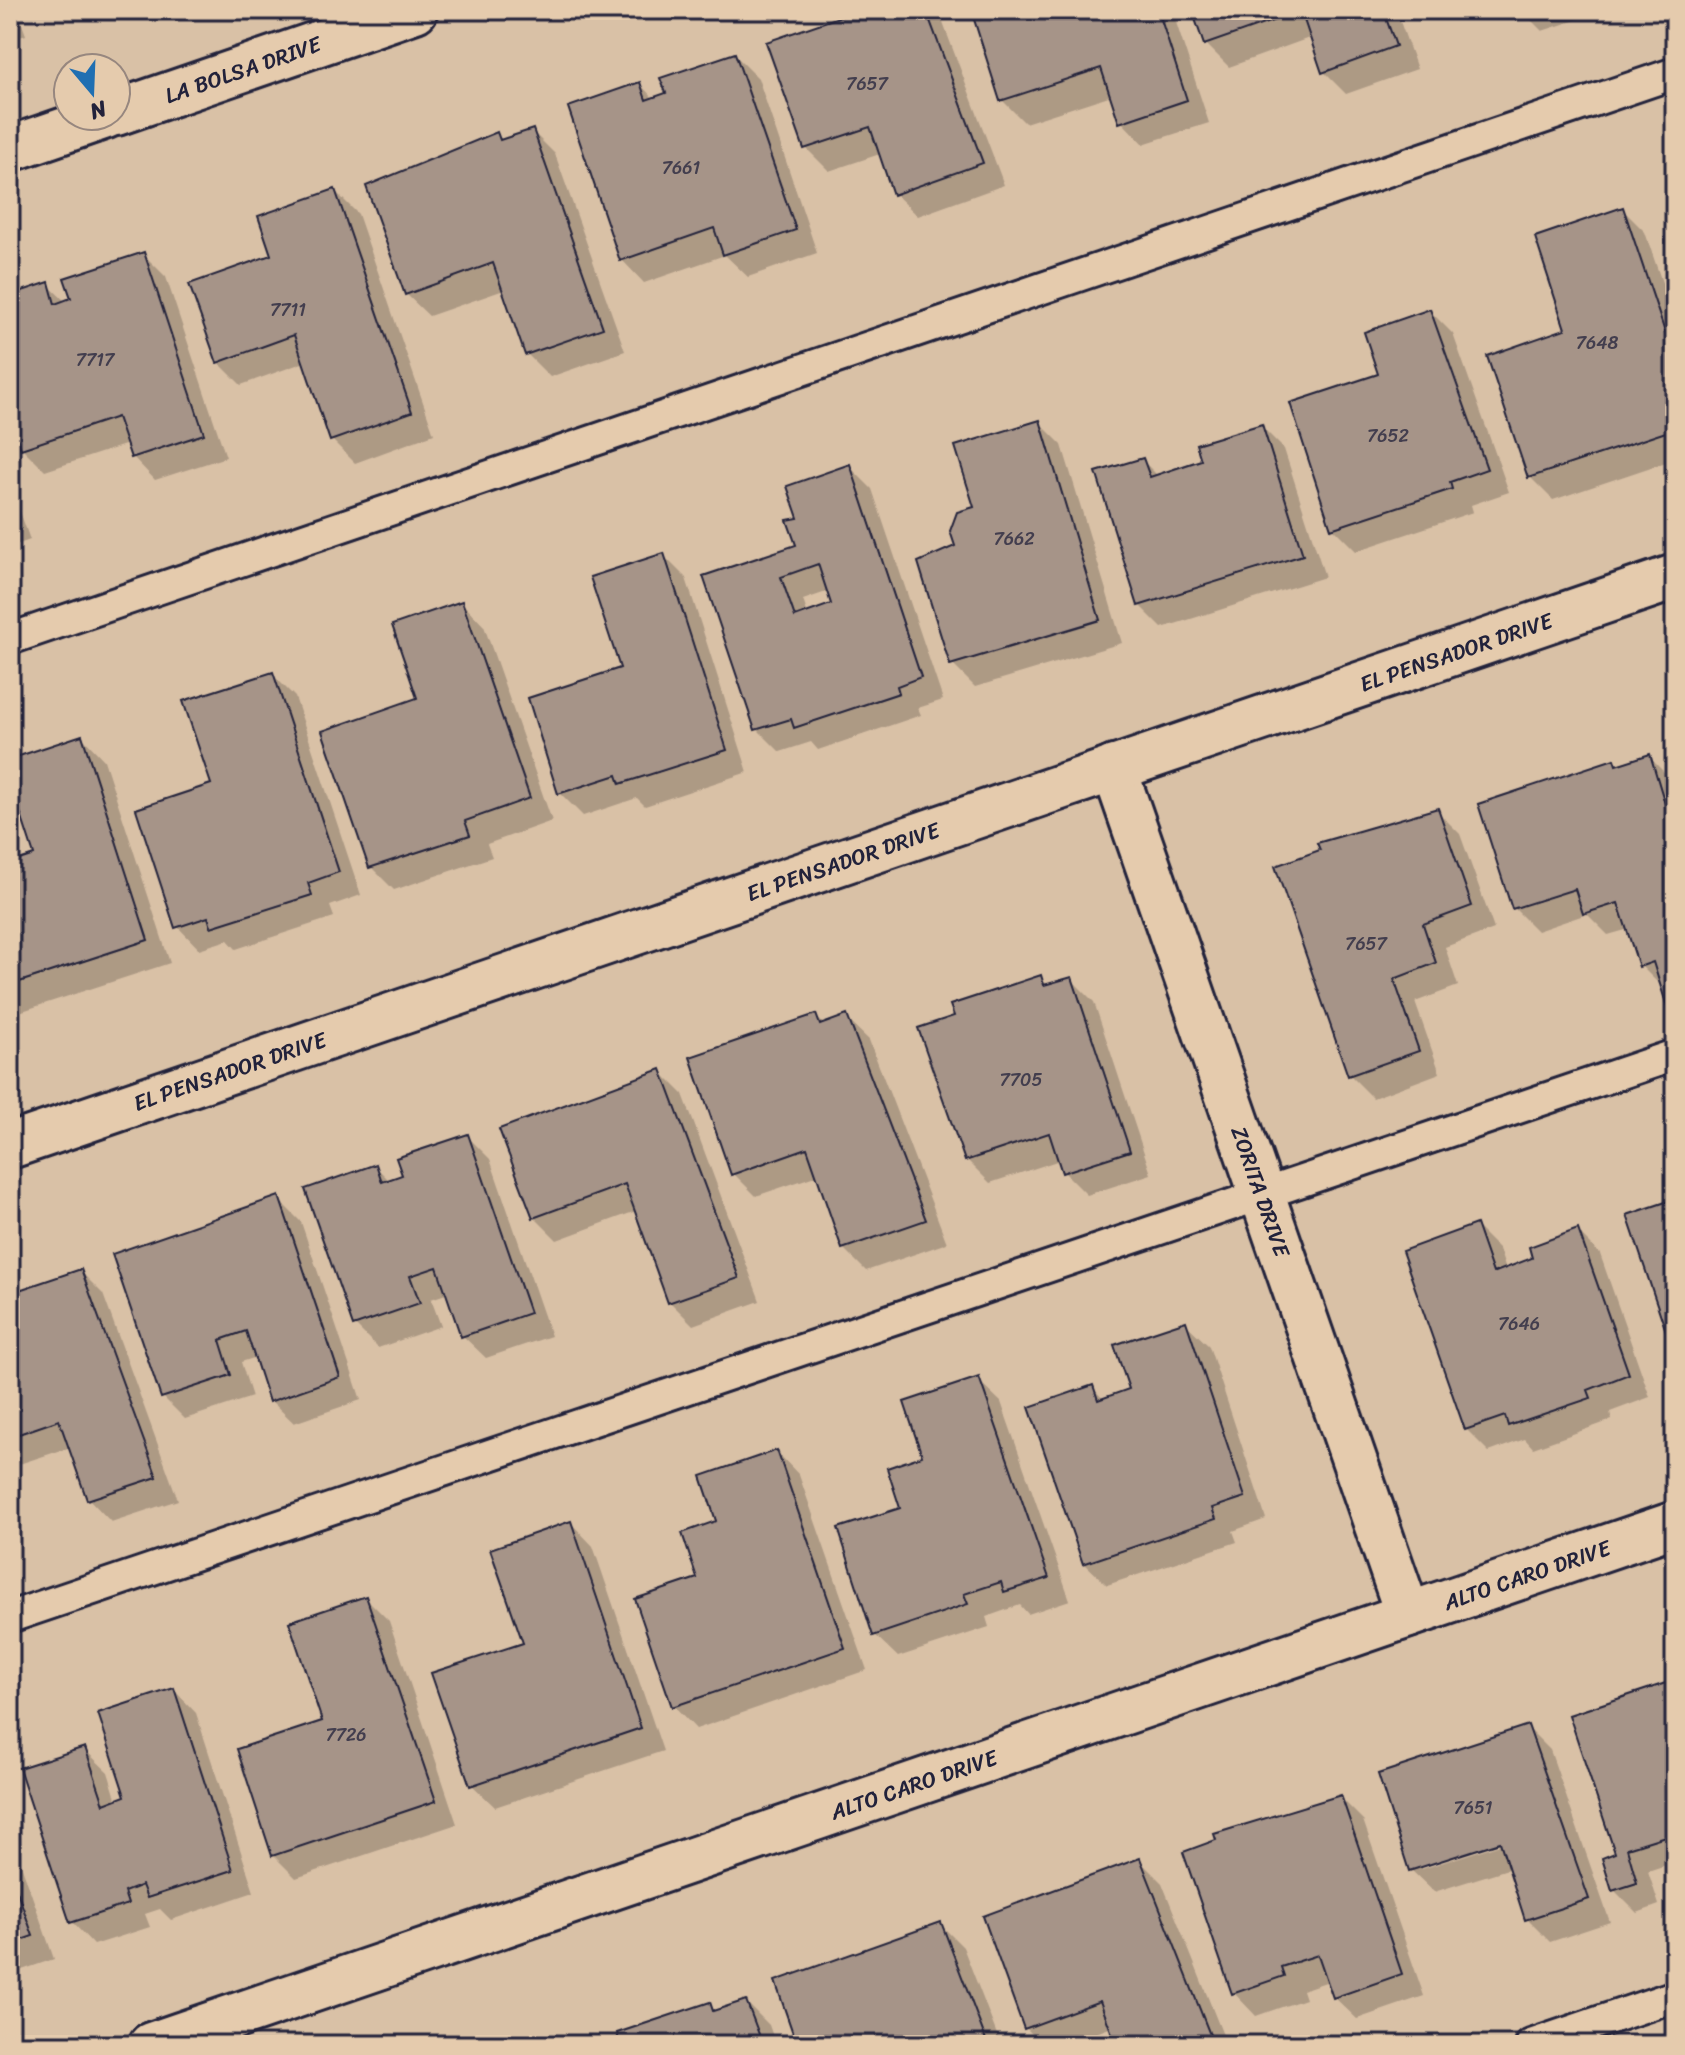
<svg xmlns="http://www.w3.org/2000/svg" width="1685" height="2055" font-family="Sriracha,sans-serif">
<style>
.shadow{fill:#0003;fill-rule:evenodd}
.building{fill:#a69488;stroke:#22223b;stroke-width:2;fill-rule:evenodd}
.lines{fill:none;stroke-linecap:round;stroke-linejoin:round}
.service-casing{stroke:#22223b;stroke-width:36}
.minor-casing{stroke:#22223b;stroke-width:50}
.tertiary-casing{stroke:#22223b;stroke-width:50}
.service{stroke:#e5cbad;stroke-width:30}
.minor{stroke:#e5cbad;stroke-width:44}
.tertiary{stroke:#e5cbad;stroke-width:44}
.labels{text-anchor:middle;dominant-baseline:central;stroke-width:6;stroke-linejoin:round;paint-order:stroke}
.number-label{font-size:18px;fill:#433e4e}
.street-label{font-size:22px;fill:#22223b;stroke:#e5cbad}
</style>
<rect width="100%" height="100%" fill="#d9c1a6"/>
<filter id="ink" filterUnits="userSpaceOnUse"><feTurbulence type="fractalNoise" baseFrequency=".0125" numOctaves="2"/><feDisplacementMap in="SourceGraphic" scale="16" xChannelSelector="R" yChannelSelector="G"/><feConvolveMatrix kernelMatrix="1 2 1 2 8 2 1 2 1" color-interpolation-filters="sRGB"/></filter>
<g filter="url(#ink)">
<path class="shadow" d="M10,10H17L26,35L10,40Z
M865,10H935L940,15L1004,185L918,216L895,194L880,154L829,171L806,148Z
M973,10H1172L1209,123L1143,144L1121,121L1112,95L1025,123L1002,100Z
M1194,10H1396L1417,69L1346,94L1324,72L1312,37L1229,67L1206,44Z
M1521,10H1607L1542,31Z
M735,55L758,78L817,253L748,277L725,255L644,283L622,260L640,84L654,99L668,95Z
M532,131L555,154L625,351L550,377L527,354L504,290L429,316L406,294L497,135L504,141Z
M335,191L358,214L434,434L355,463L332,440L305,362L241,385L218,362L274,256Z
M1622,209L1645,232L1675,321V459L1553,500L1530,477Z
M143,254L166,277L226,457L155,480L133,457L128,444L45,471L22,448L10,411V297L48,285L66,302Z
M1430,311L1453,334L1509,492L1471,505L1473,512L1356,551L1333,528L1380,375Z
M1039,422L1062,445L1122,643L975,687L952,664L976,509Z
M1261,426L1284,449L1325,577L1162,628L1139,605L1142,460L1158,476L1204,462Z
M849,466L872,489L943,700L918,708L921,715L818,750L811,742L780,752L757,729L706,577L798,546L800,519ZM829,591L834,606L808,615L803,600Z
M10,483L30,540L10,547Z
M663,555L686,578L748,772L645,806L637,798L583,816L560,793L622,670Z
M462,603L484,626L552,821L487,844L492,857L394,890L371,867L419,699Z
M272,674L295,697L361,895L330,906L334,917L236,949L228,940L199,949L177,926L214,786Z
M82,737L104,760L170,963L10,1015V865L37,857L10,774V761Z
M1649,757L1672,780L1675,789V1018L1663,988L1641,966L1629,929L1608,935L1587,914L1537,931L1514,908L1613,761L1618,766Z
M1437,811L1460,834L1494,929L1445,947L1458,986L1415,1002L1440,1073L1373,1098L1350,1075Z
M1040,978L1049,986L1071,979L1094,1002L1151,1174L1087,1195L1064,1172L1060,1160L990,1183L967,1160L957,1018Z
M815,1016L825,1025L846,1018L869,1040L947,1243L866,1271L843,1248L818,1175L756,1196L733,1173Z
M661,1072L683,1094L760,1301L693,1325L670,1302L636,1211L557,1240L534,1217Z
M467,1136L490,1159L551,1336L486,1358L463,1336L449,1293L431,1299L441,1326L378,1348L355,1325L375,1166L390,1181L405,1176Z
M278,1199L301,1222L361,1400L294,1423L271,1401L257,1357L241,1362L252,1397L185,1419L163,1397Z
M1476,1226L1499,1249L1506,1270L1535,1259L1577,1231L1600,1254L1650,1397L1610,1412L1612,1420L1533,1448L1525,1439L1489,1452L1466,1429Z
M80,1271L103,1294L178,1500L111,1522L89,1499L71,1447L10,1467V1295Z
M1186,1324L1209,1346L1266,1519L1233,1531L1237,1542L1107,1585L1084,1563L1092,1387L1104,1400L1131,1390Z
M978,1380L1001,1402L1070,1600L1028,1614L1020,1605L986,1617L989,1627L898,1657L875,1635L925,1457Z
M777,1452L799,1475L867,1670L696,1729L674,1706L700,1579L719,1523Z
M571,1523L593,1546L663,1751L495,1807L472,1785Z
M366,1598L389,1621L457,1824L296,1878L273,1855L324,1722Z
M1675,1682V1862L1648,1871L1659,1905L1637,1913L1614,1890L1618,1855Z
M174,1690L196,1713L254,1892L171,1920L160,1909L145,1914L150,1927L94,1945L72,1922L85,1750L108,1772L117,1801L127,1798Z
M1527,1727L1550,1750L1610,1922L1550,1942L1527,1919L1511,1868L1434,1892L1411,1870ZM1509,1837L1510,1841L1422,1869V1865Z
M1340,1797L1363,1820L1424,1996L1357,2019L1334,1997L1329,1981L1302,1990L1305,1999L1256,2016L1234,1993Z
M10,1846L17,1853L54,1959L10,1974Z
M1139,1860L1162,1883L1227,2045H1119L1112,2027L1064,2045H1043L1026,2028Z
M940,1924L963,1947L1001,2045H799Z
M746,2002L769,2025L776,2045H614L709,2005L716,2012Z"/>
<path class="building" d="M859,10H926L983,163L893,195L870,127L804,149L766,42Z
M971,10H1158L1187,100L1119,123L1101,68L1000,101Z
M1192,10H1383L1396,46L1322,73L1301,11L1204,45Z
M735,53L796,230L723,255L714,228L620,261L568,107L640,82L646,100L666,93L660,78Z
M533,129L603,328L525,355L493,263L405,295L366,186L497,132L500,140Z
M335,189L412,412L330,441L294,335L217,363L189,284L271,255L258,216Z
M1623,207L1675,362V429L1528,478L1487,356L1565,329L1535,237Z
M144,252L204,434L131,458L117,417L21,449L10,418V295L49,282L55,304L71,298L64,278Z
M1675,256V278L1668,258Z
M1430,309L1487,469L1450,482L1452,489L1331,529L1290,403L1378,374L1364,332Z
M1040,420L1100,620L950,665L918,562L955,546L950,531L957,512L974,507L955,446Z
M1262,424L1303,555L1138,606L1096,472L1143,458L1150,477L1201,460L1196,444Z
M850,464L921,677L897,686L899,693L794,728L791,719L755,730L703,576L796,545L787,520L798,518L787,486ZM818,564L831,604L795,617L781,577Z
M664,553L727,750L620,784L617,775L558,794L528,698L620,668L590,577Z
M462,601L530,798L465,821L470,835L369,868L322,731L417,698L392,625Z
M273,672L339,872L308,883L312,895L211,927L208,917L175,928L136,809L211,784L183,701Z
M82,735L148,940L10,985V863L34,855L10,781V759Z
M1650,754L1675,837V1015L1670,1016L1653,962L1639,967L1618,903L1583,914L1575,889L1512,909L1478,804L1614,759L1616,765Z
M1438,808L1472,906L1423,924L1436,963L1394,979L1419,1051L1348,1076L1275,866L1320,850L1317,843Z
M1041,975L1044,985L1072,977L1130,1151L1062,1173L1049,1133L965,1161L918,1028L954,1016L950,1005Z
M816,1014L820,1025L847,1015L926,1220L842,1249L807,1148L731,1175L690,1057Z
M661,1069L739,1278L668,1303L625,1184L533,1218L499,1129Z
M468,1134L530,1313L461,1337L437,1267L410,1276L420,1303L353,1326L305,1189L376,1164L382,1182L402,1175L396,1158Z
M279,1196L340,1377L269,1402L246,1331L220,1340L231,1375L161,1398L112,1254Z
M1675,1199V1358L1627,1215Z
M1476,1224L1493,1273L1532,1258L1529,1247L1578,1229L1629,1374L1588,1390L1591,1398L1508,1426L1505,1416L1465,1430L1402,1251Z
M81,1269L157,1477L87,1500L59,1420L10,1437V1293Z
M1186,1321L1245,1497L1212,1508L1216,1519L1083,1564L1029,1407L1093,1385L1098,1400L1129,1389L1114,1345Z
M979,1377L1049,1578L1004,1592L1001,1582L964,1594L968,1604L873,1636L838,1528L900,1508L887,1468L922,1456L904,1402Z
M777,1450L845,1648L672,1707L635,1599L697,1578L682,1533L716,1521L701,1476Z
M571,1521L641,1728L470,1786L431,1673L523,1643L490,1549Z
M366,1596L436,1801L272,1856L237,1749L322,1721L289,1622Z
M1675,1680V1833L1627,1848L1637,1883L1612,1891L1602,1858L1615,1853L1569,1715Z
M174,1688L233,1870L147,1898L142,1885L124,1892L128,1904L70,1923L19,1768L85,1747L104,1804L125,1796L98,1713Z
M1528,1725L1589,1899L1525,1920L1500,1842L1409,1871L1378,1774Z
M1341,1795L1402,1974L1333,1998L1318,1955L1281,1967L1284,1976L1232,1994L1183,1852L1216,1840L1214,1834Z
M1140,1858L1214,2045H1116L1100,2001L1024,2029L983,1916Z
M10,1871L33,1936L10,1944Z
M941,1922L988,2045H797L775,1981Z
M746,2000L763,2045H608L619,2041L617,2033L710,2002L713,2011Z"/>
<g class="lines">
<defs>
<path id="service" d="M10,639L1675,73
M10,1617L1675,1055
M1531,2045L1675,1996"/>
<g id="minor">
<path id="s1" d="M1114,768L1408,1615"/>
<path id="s2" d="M10,1146L1675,577"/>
<path id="s3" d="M151,2045L1675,1524"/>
</g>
<g id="tertiary">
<path id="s4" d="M116,113L415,10"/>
<path d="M10,149L106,116"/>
</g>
</defs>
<use href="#service" class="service-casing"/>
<use href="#minor" class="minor-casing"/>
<use href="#tertiary" class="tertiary-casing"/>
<use href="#service" class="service"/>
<use href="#minor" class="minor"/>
<use href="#tertiary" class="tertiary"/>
</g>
</g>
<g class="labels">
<g class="number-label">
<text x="867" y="84">7657</text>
<text x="681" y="168">7661</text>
<text x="288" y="310">7711</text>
<text x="1597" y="343">7648</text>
<text x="95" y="360">7717</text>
<text x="1388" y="436">7652</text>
<text x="1014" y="539">7662</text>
<text x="1366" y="944">7657</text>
<text x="1021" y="1080">7705</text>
<text x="1519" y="1324">7646</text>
<text x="346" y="1735">7726</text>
<text x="1473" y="1808">7651</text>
</g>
<g class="street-label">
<text stroke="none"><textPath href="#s4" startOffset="134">LA BOLSA DRIVE</textPath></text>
<text stroke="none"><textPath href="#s2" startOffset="1528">EL PENSADOR DRIVE</textPath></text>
<text stroke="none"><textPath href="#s2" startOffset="880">EL PENSADOR DRIVE</textPath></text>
<text stroke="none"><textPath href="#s2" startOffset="232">EL PENSADOR DRIVE</textPath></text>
<text stroke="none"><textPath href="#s1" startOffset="448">ZORITA DRIVE</textPath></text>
<text stroke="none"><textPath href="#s3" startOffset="1454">ALTO CARO DRIVE</textPath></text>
<text stroke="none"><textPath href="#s3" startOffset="806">ALTO CARO DRIVE</textPath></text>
</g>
</g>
<rect width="1685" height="2055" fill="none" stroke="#e5cbad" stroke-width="40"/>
<rect x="20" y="20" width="1645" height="2015" fill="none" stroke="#22223b" stroke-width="3" filter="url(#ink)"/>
<g transform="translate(92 92) rotate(161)"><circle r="38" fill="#e5cbad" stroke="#97877f" stroke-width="2"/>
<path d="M0-6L14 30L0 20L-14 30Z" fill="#1f6fb2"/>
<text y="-12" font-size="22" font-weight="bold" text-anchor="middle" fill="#22223b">N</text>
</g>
</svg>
